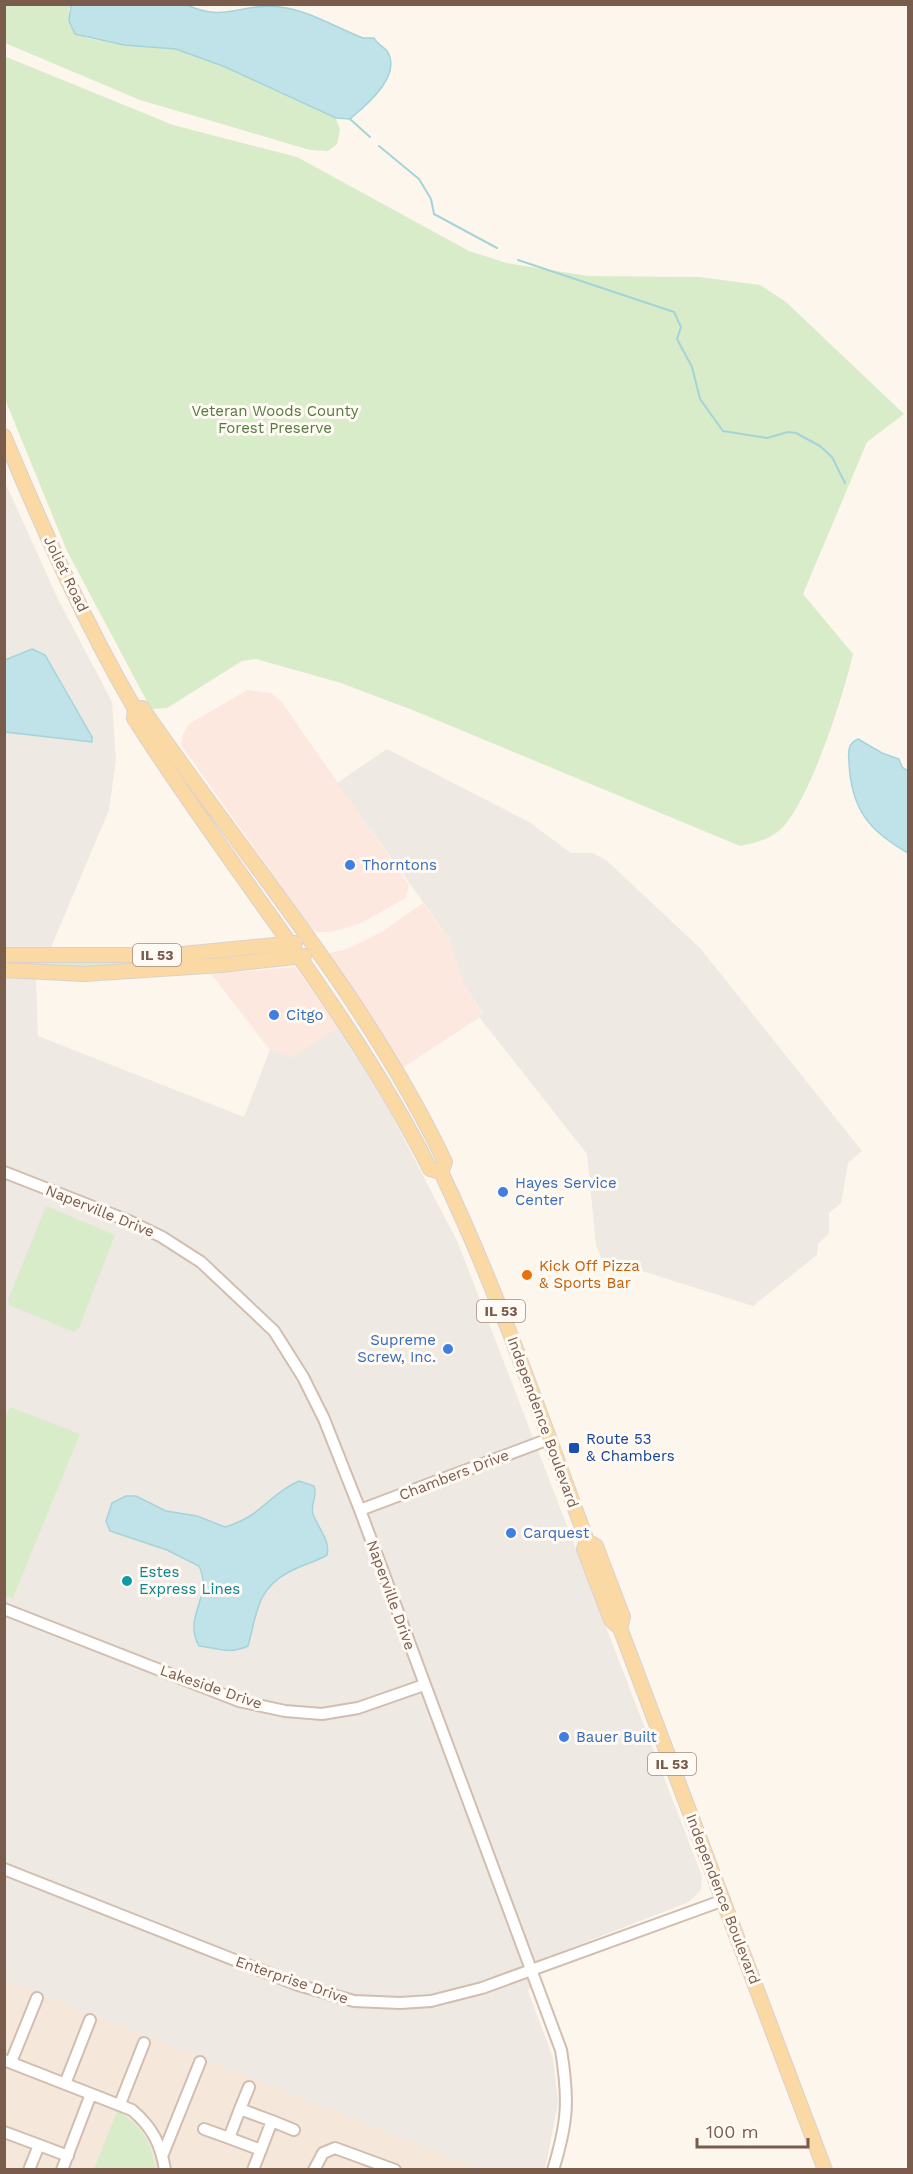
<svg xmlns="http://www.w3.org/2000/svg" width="913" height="2174" font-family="'Work Sans',sans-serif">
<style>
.residential{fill:#f5e8da}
.commercial{fill:#fde8e0}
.industrial{fill:#efe9e4}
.green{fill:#d8ecc9}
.water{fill:#bfe3e8;stroke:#a5d3da;stroke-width:1.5}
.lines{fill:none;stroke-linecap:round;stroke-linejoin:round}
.stream{stroke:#a5d3da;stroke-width:2}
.minor-casing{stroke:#d1beb0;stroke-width:14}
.major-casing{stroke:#dad1cd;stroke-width:16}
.minor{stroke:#fff;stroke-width:10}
.major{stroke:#fbd9a5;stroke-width:14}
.shop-dot{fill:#3f7fe0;stroke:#fffaf3;stroke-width:2}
.food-dot{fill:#e8710a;stroke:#fffaf3;stroke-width:2}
.transit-dot{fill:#1a4fb4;stroke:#fffaf3;stroke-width:2}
.culture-dot{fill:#0f9aa8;stroke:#fffaf3;stroke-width:2}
.labels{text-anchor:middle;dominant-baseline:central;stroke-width:6;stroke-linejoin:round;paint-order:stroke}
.shield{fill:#fffaf3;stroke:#a28b7f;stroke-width:1.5}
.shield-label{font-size:14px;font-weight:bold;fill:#7a5c4d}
.park-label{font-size:15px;fill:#537a41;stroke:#fffaf3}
.street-label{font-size:15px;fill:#7a5c4d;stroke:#fffaf3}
.shop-label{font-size:15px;fill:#366cbe;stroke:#fffaf3;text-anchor:start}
.food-label{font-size:15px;fill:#c56008;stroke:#fffaf3;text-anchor:start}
.transit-label{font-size:15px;fill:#164399;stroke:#fffaf3;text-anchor:start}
.culture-label{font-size:15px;fill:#0d838f;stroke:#fffaf3;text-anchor:start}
</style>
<rect width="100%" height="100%" fill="#fdf6ec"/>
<path class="residential" d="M5,1980L482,2169H5Z"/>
<path class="commercial" d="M247,690L271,693L281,701L409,885L406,898L359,924L331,932H318L312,929L181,745L183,734L189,724Z
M423,903L449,938L464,985L483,1015L398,1071L322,955L347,949L383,931Z
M295,967L339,1027L292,1059L270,1050L211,974Z"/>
<path class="industrial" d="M4,480L58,599L112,702L116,759L109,810L49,952L5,949Z
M387,749L529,822L571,853H592L606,860L700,948L862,1151L848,1163L841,1203L829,1213V1233L818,1244L817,1255L753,1306L601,1258L596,1245L587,1154L479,1017L483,1014L464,985L449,938L337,783Z
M4,976L36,978L38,1036L244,1117L270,1050L292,1058L339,1027L388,1108L458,1243L702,1876L701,1890L689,1902L547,1957L528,1991L553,2058L558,2103L545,2169H482L5,1980Z"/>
<path class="green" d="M4,5H71L68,10L86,38L124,45L176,49L223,66L336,118L340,130L337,144L328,151L310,150L140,100L5,43Z
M4,56L173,125L297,157L469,251L507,263L588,276L699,277L760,285L786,302L904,414L867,442L803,594L853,654C844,694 810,800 782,828C771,839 755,843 740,846L415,711L341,683L256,659L242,661L167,708L151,709L67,551L5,399Z
M4,959L184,960L82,970L5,965Z
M46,1206L115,1235L79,1328L74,1332L9,1305L8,1300Z
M10,1407L80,1434L13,1598L4,1597V1420Z
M117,2111C142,2125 151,2142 156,2169H94Z"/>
<path class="water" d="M185,4C226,24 241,2 280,7C308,10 337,28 363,38H374C377,44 383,46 387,51C403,76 365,106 350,119L336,118L223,66L176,49L124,45L75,34L69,21L71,5Z
M32,649L45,655L92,737V742L5,732V660Z
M858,739L882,753L899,759L902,767L908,771V853C869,831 851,809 849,762C848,752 848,743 858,739Z
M299,1481L314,1486C318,1496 310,1504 313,1514C318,1528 331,1541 327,1555C316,1562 301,1565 289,1572C256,1589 257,1614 248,1646C227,1655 220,1648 199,1646C182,1616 214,1596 199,1566L167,1550L110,1531L106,1521L112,1503L126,1496H136L166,1511L197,1516L225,1527C261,1517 269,1494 299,1481Z"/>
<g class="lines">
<path class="stream" d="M350,119L370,137
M379,146L419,179L431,199L434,214L497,248
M518,260L674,312L681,327L677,339L692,367L700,399L723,431L767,438L788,432L796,433L820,446L832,457L845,483"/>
<defs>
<path id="minor" d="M4,1172L129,1221L162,1237L201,1262L274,1331L303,1377L324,1419L360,1510L561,2050C569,2099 568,2122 553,2170
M360,1510L549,1439
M4,1609L239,1701L285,1711L322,1714L358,1708L424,1685
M4,1869L298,1985L354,2001L400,2003L431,2001L482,1988L724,1900
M4,2060L132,2110C152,2127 161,2144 165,2170
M11,2062L37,1998
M65,2084L90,2020
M120,2104L144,2043
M240,2109L249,2087
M272,2121L294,2130
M204,2129L229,2138
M4,2132L39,2145
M163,2154L200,2062
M29,2170L39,2145L68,2156
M62,2170L91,2094
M253,2170L272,2121L240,2109L229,2138L261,2150
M314,2170L323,2153L335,2148L395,2170"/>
<path id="major" d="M4,436C43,529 84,622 135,709L134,718C230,870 349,1008 430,1169L441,1172
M135,709L142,708C245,858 367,998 445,1162L441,1172C498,1291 541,1417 587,1541L584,1549L611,1620L620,1628L825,2170
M4,955H172L295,943
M4,970L84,974L222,965L304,956
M587,1541L596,1546L602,1562L623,1617L620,1628"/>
</defs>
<use href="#minor" class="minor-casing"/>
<use href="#major" class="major-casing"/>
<use href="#minor" class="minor"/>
<use href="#major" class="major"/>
</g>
<g class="shop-dot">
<circle cx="350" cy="865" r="6"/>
<circle cx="274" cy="1015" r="6"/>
<circle cx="503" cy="1192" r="6"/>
<circle cx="448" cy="1349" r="6"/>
<circle cx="511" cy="1533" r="6"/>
<circle cx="564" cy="1737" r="6"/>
</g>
<circle class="food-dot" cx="527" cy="1275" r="6"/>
<rect class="transit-dot" x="568" y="1442" width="12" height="12" rx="3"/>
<circle class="culture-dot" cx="127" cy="1581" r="6"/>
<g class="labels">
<g class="shield">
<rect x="133" y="944" width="48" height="22" rx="4.5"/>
<rect x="477" y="1300" width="48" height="22" rx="4.5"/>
<rect x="648" y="1753" width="48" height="22" rx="4.5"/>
</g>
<g class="shield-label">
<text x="157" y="955">IL 53</text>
<text x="501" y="1311">IL 53</text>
<text x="672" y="1764">IL 53</text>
</g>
<g class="park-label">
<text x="275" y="411">Veteran Woods County<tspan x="275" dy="17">Forest Preserve</tspan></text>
</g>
<g class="street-label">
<text transform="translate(66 574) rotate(64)">Joliet Road</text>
<text transform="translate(100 1211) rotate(22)">Naperville Drive</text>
<text transform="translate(543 1422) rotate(70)">Independence Boulevard</text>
<text transform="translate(454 1475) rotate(-21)">Chambers Drive</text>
<text transform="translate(391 1595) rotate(70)">Naperville Drive</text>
<text transform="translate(211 1687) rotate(19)">Lakeside Drive</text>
<text transform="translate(723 1899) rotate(69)">Independence Boulevard</text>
<text transform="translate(292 1980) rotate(19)">Enterprise Drive</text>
</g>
<g class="shop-label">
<text x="362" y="865">Thorntons</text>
<text x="286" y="1015">Citgo</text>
<text x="515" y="1183">Hayes Service<tspan x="515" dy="17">Center</tspan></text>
<text x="436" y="1340" text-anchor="end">Supreme<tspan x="436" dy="17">Screw, Inc.</tspan></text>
<text x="523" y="1533">Carquest</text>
<text x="576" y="1737">Bauer Built</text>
</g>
<g class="food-label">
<text x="539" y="1266">Kick Off Pizza<tspan x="539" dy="17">&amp; Sports Bar</tspan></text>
</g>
<g class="transit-label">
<text x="586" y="1439">Route 53<tspan x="586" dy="17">&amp; Chambers</tspan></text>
</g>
<g class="culture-label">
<text x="139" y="1572">Estes<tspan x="139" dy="17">Express Lines</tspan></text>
</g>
</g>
<rect width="913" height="2174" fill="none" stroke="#7a5c4d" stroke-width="12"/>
<path d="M697 2138v9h111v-9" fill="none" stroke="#7a5c4d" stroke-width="3"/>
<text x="706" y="2138" font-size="18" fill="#7a5c4d" stroke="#fffaf3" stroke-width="4.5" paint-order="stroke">100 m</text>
</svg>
